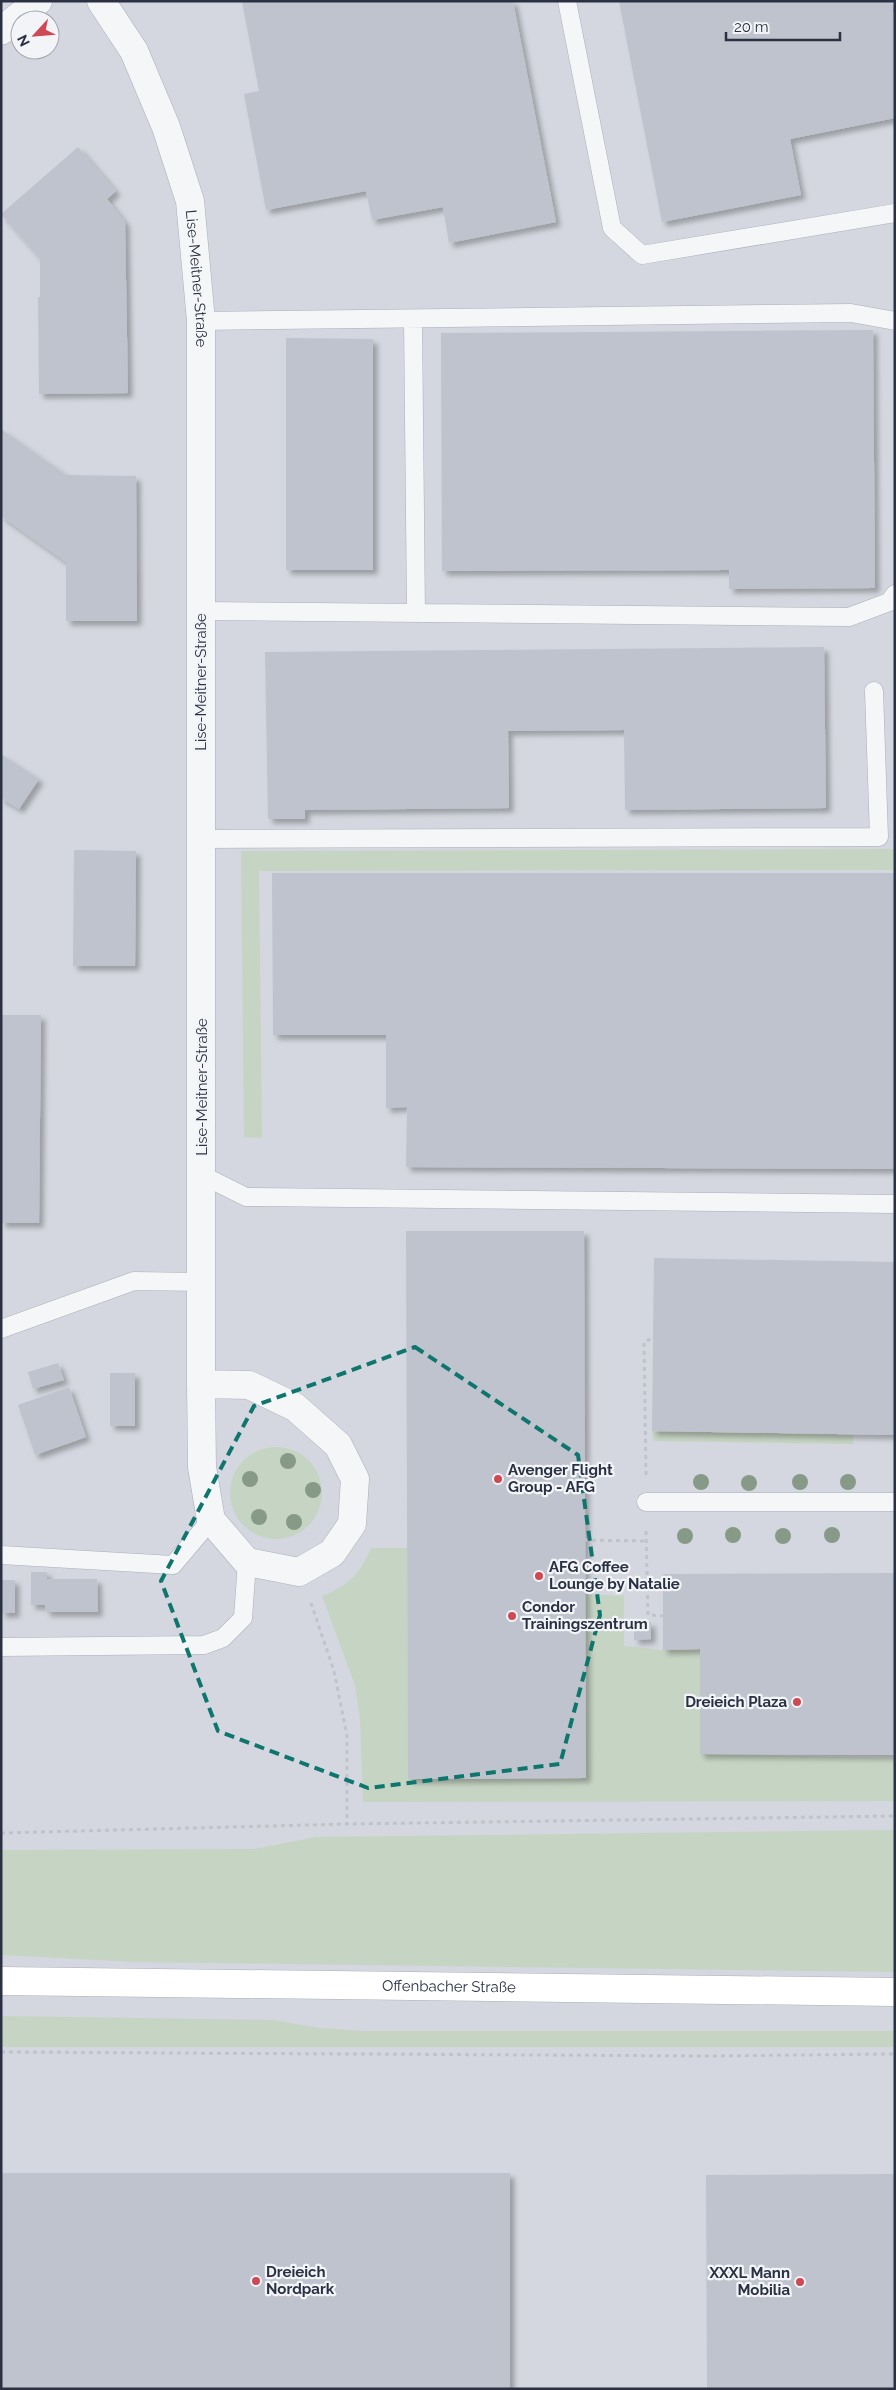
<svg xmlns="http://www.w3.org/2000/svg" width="896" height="2390" font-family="Raleway,sans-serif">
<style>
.built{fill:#d4d7df;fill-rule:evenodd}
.grass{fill:#c6d4c3}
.building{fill:#bfc3cd;filter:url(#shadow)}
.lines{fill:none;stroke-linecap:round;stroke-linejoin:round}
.lane-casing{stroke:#abafb8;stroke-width:19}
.street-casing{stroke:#abafb8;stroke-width:29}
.secondary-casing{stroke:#abafb8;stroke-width:29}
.path{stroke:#c0c3c9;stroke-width:3;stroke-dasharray:4 4;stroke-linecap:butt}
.lane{stroke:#f5f6f8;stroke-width:18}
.street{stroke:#f5f6f8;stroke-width:28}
.secondary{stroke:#fff;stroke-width:28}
.tree{fill:#879a88}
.marked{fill:none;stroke:#0f766e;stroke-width:4;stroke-dasharray:10 6;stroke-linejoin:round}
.poi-dot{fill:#cd4954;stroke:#f2f4f7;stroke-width:2}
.labels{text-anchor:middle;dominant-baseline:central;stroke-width:4.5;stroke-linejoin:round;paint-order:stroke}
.street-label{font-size:15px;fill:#2a3142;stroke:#f2f4f7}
.poi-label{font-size:15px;font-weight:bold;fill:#2a3142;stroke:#f2f4f7;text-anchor:start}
</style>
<defs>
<filter id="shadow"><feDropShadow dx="4.5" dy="4.5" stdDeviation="2.5" flood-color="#0004"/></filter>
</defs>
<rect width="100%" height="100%" fill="#e2e5ea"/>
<path class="built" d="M1,1H895V2389H1ZM20,20H50V50H20Z"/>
<path class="grass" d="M895,849V870L259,871L262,1138L244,1137L241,851Z
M652,1431L853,1435V1444L654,1441Z
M230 1493a46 46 0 1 1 92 0a46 46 0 1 1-92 0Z
M371,1548H407L408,1779L585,1778V1594L624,1596V1646L663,1650L700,1649V1754L895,1758V1801L363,1802L360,1719L355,1685L322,1596C347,1587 361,1573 371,1548Z
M895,1830V1972L135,1962L1,1955V1850L255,1849L316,1837Z
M1,2016L274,2020L319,2028L364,2031H895V2047H1Z"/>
<path class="building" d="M242,1H513L556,222L449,243L443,207L372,220L366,191L266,210L244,94L259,91Z
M619,1H891L895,22V118L790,139L801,195L662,222Z
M78,147L116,191L107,199L125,222L128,393L39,394L38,297H40V258L1,214Z
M873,330L875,588L729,589V570L442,571L441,333Z
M286,338L373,339V570H286Z
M1,429L66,475L136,476L137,621H66V562L1,516Z
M824,647L826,808L625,810L624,730L508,731L509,808L305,810V819H268L265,652Z
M1,754L39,779L19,809L3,799L1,801Z
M74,850L136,851L135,966H73Z
M272,873H895V1169L406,1167L407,1107L386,1108V1035H273Z
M1,1015H41L39,1223H1Z
M406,1231H584L586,1778L408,1779Z
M654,1258L895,1262V1435L652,1431Z
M58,1363L64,1380L33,1389L28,1372Z
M110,1373H135V1426H110Z
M69,1387L86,1437L35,1455L18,1405Z
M31,1572H47V1579H97L98,1612H46L45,1605H31Z
M895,1573V1755L700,1754V1649L663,1650V1574Z
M1,1580H15V1613H1Z
M651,1622V1639L634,1640V1623Z
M1,2173H510V2389H1Z
M895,2174V2389H707L706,2175Z"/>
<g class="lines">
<defs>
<path id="lane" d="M567,1L612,228L642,255L895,213
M413,319L416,613
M201,321L851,313L895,321
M201,611L849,617L889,602L895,594
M201,839L879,837L874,691
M202,1175L246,1197L895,1204
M1,1329L134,1281L201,1282
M646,1502H895
M1,1555L173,1565L211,1520
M1,1647L204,1645L223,1638L243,1618L247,1562"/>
<g id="street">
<path id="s1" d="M101,1L134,51L166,127L190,201L201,321V1384L202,1467L211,1520L247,1562L299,1572L332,1553L352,1524L355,1479L338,1445L295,1407L249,1385L201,1384"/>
<path d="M1,31L38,1"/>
</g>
<g id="secondary">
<path id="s2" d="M1,1981L895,1992"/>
</g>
</defs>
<use href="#lane" class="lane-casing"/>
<use href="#street" class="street-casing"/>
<use href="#secondary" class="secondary-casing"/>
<path class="path" d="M646,1475L644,1342L653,1338
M646,1531L648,1615L663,1616
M584,1540L646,1541
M311,1603L334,1671L347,1736V1824
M1,1833L347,1824L895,1816
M1,2052L711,2056L895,2054"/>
<use href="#lane" class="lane"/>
<use href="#street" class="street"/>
<use href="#secondary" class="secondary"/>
</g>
<g class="tree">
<circle cx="288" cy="1461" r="8"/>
<circle cx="250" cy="1479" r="8"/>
<circle cx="701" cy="1482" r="8"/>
<circle cx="800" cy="1482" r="8"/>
<circle cx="848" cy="1482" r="8"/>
<circle cx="749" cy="1483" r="8"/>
<circle cx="313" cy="1490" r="8"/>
<circle cx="259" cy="1517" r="8"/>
<circle cx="294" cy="1522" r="8"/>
<circle cx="733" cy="1535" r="8"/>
<circle cx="832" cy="1535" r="8"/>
<circle cx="685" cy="1536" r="8"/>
<circle cx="783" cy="1536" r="8"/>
</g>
<path class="marked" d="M415,1347L578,1455L600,1615L560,1764L368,1788L218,1731L161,1581L254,1406Z"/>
<g class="poi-dot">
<circle cx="498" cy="1479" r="5"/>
<circle cx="539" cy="1576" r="5"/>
<circle cx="512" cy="1616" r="5"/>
<circle cx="797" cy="1702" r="5"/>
<circle cx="256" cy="2281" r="5"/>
<circle cx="800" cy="2282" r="5"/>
</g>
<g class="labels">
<g class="street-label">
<text stroke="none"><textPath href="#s1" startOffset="298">Lise-Meitner-Straße</textPath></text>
<text transform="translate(201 682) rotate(-90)">Lise-Meitner-Straße</text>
<text transform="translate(202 1087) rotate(-90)">Lise-Meitner-Straße</text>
<text stroke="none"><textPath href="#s2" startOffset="448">Offenbacher Straße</textPath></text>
</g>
<g class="poi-label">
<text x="508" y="1470">Avenger Flight<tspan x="508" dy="17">Group - AFG</tspan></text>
<text x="549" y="1567">AFG Coffee<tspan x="549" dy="17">Lounge by Natalie</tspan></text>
<text x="522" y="1607">Condor<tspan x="522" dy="17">Trainingszentrum</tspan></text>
<text x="787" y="1702" text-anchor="end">Dreieich Plaza</text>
<text x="266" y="2272">Dreieich<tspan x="266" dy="17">Nordpark</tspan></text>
<text x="790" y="2273" text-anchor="end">XXXL Mann<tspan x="790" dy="17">Mobilia</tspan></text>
</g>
</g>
<rect width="896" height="2390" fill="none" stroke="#2a3142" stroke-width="5"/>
<g transform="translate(35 35) rotate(244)"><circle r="24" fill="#f2f4f7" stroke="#a2a6af"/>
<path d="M0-4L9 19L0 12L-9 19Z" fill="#cd4954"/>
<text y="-8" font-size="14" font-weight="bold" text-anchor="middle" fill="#2a3142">N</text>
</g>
<path d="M726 32v8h114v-8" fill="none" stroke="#2a3142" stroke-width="2.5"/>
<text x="734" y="32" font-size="15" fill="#2a3142" stroke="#f2f4f7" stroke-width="4" paint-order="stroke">20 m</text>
</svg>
